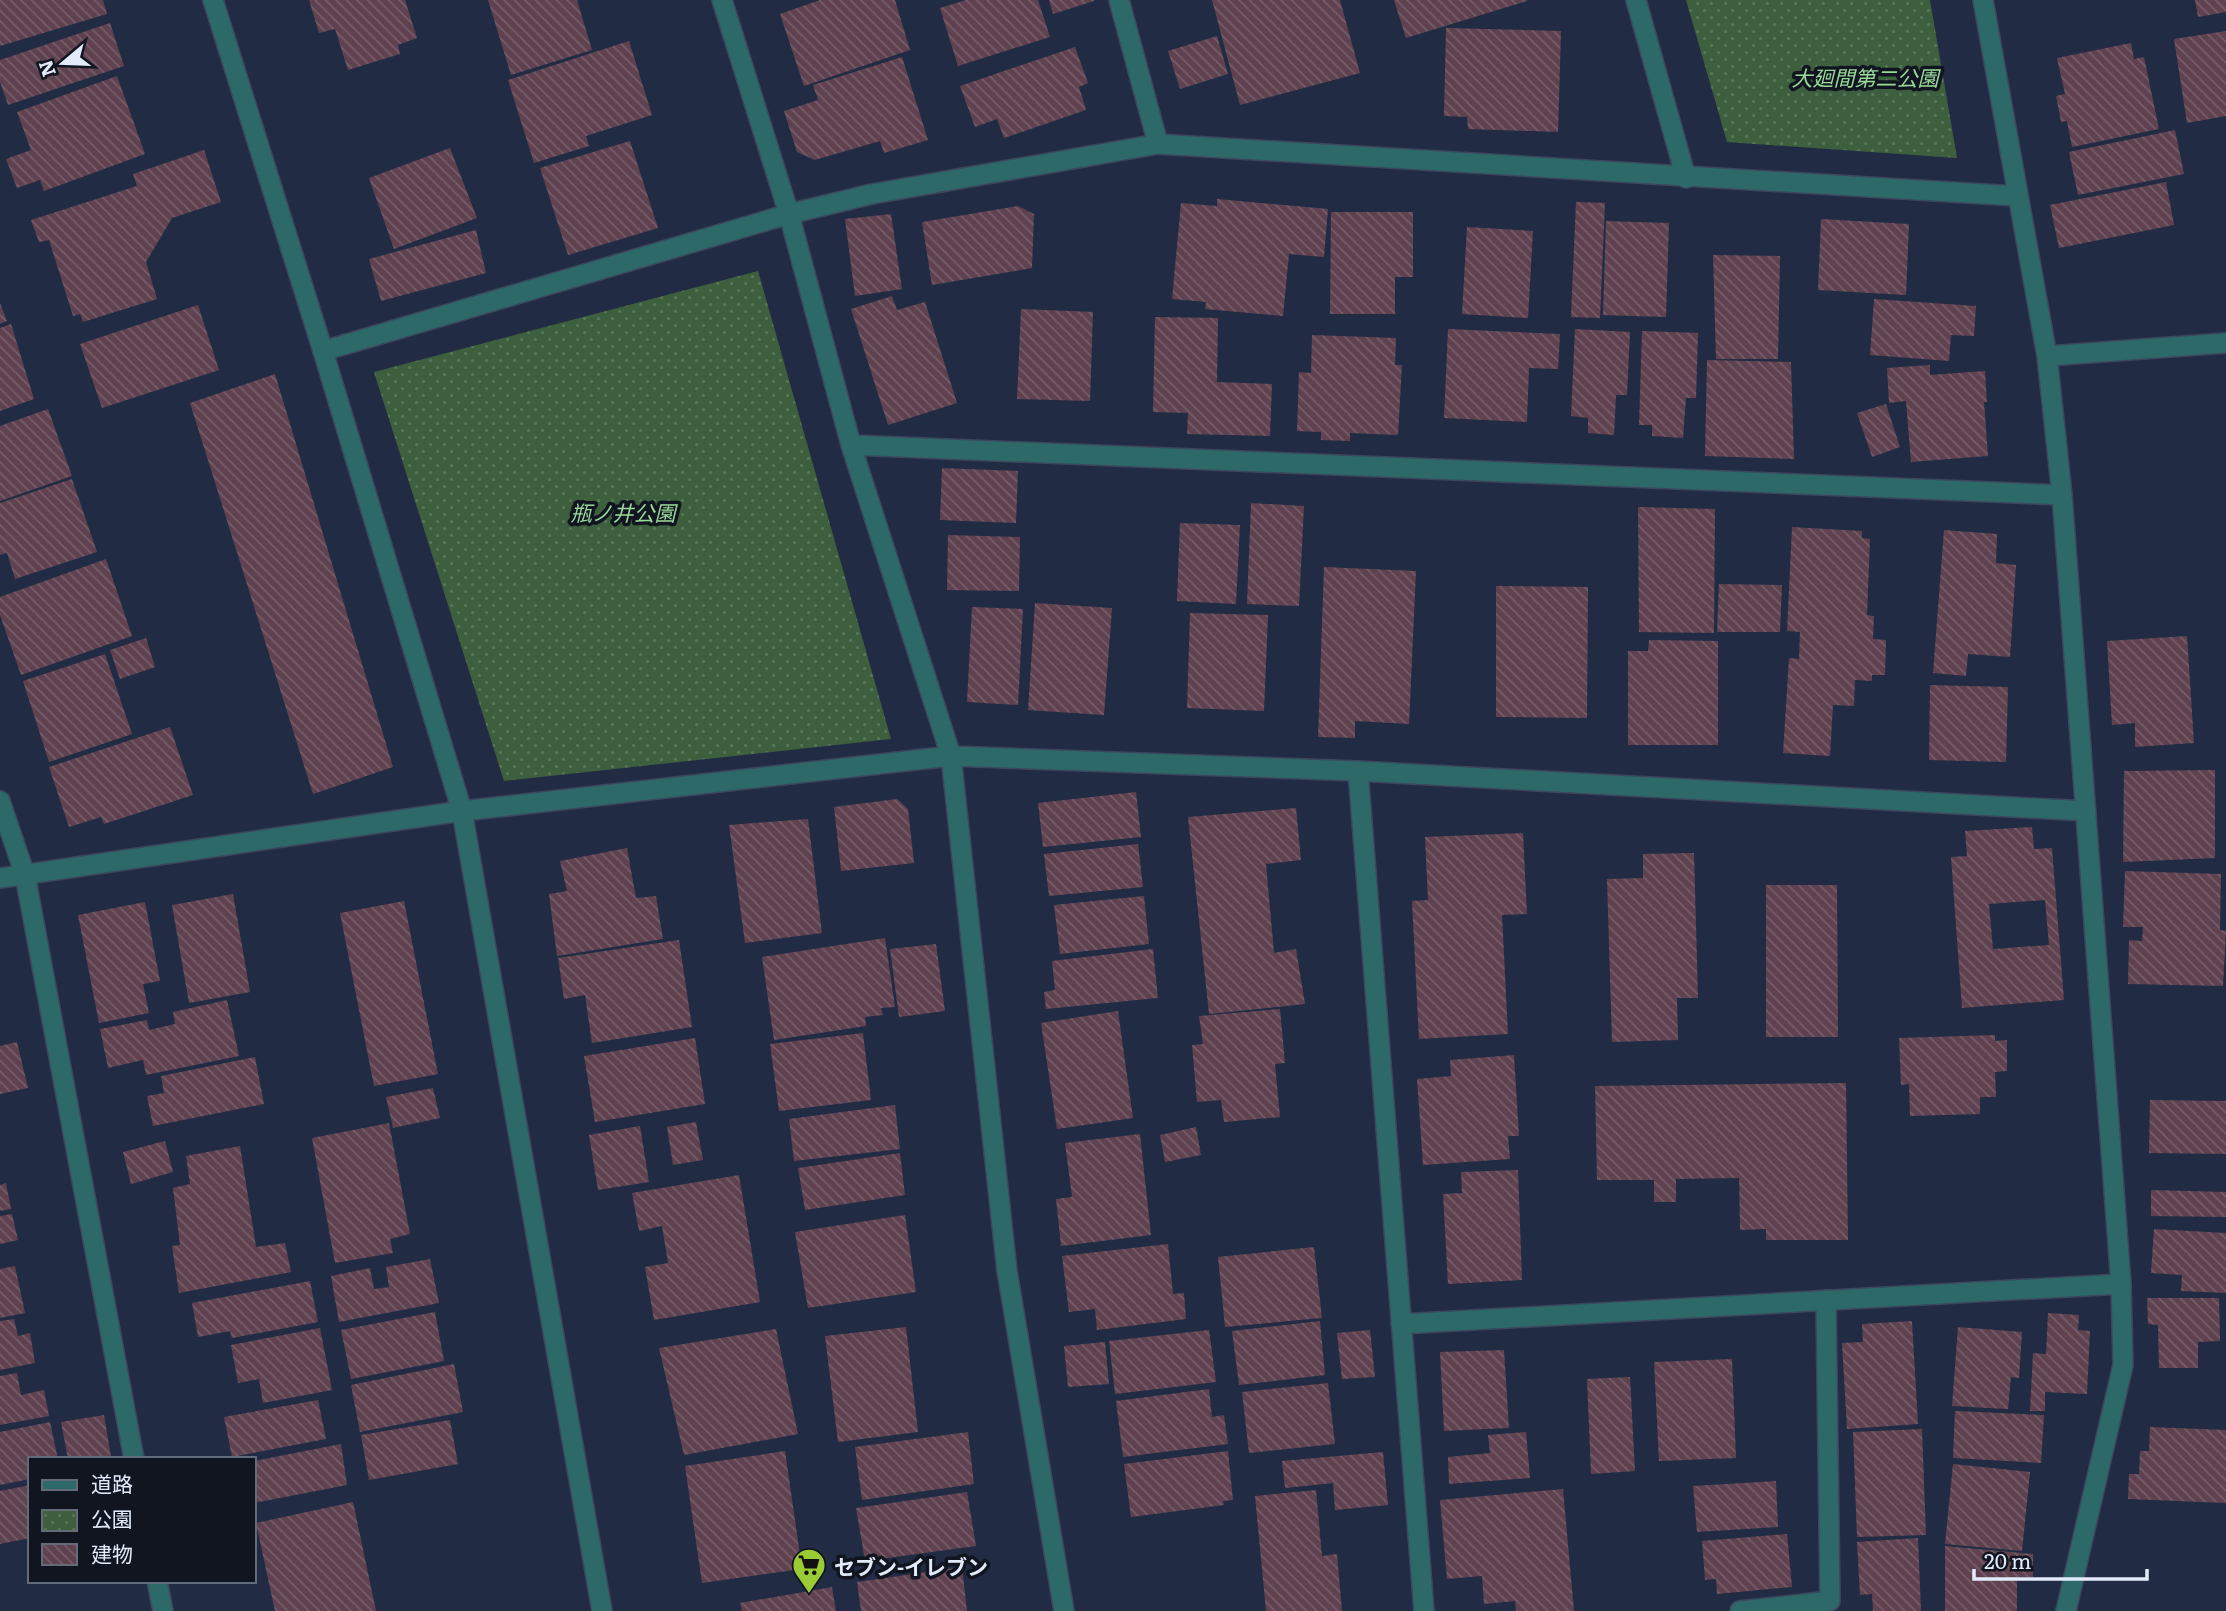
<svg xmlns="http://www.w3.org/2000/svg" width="2226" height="1611" font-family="Literata,'Noto Sans JP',serif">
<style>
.park{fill:url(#park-dots)}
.building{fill:url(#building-back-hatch);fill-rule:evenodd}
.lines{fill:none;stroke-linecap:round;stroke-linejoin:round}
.service-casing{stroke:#3c475e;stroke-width:22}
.minor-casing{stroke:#3c475e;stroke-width:22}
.tertiary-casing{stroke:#3c475e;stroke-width:22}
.service{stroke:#2d6968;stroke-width:19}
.minor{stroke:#2d6968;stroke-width:19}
.tertiary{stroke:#2d6968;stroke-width:19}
.labels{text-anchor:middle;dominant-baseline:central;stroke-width:7;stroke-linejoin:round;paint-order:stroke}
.park-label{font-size:21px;font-style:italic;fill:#99d899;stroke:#101520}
.poi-label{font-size:21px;font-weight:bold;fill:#e3ebfb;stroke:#101520;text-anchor:start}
</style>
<defs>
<pattern id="park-dots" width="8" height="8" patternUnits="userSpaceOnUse" patternTransform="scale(1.75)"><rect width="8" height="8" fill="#3d5f3d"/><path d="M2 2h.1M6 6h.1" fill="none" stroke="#59765a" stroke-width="1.8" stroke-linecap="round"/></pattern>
<pattern id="building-back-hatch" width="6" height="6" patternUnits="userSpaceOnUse" patternTransform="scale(1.75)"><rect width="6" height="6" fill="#5f414f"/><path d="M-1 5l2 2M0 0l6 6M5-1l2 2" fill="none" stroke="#765d69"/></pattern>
</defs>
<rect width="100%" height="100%" fill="#212c44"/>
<path class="park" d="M1686,0H1930L1957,158L1727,142Z
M758,271L891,739L504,781L374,372Z"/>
<path class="building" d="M0,0H103L107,14L0,46Z
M309,0H405L417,38L398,45L400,54L348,70L335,29L319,33Z
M488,0H577L592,50L511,75Z
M820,0H895L910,50L804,86L780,14Z
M966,0H1038L1050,37L958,66L940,8Z
M1049,0H1094V1L1053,14Z
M1212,0H1340L1360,73L1240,105Z
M1394,0H1527V1L1406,38Z
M2195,0H2226V12L2198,17Z
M110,23L124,66L8,105L0,82V60Z
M1446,28L1561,31L1558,132L1468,129L1467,117L1444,116Z
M2226,31V116L2187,123L2174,39Z
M1217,36L1228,74L1180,89L1168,51Z
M629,41L652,115L586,136L589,146L534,163L508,80Z
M2131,43L2134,59L2144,57L2159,129L2072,147L2067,121L2061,122L2056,96L2065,94L2057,58Z
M1075,47L1088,83L1079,87L1086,110L1004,138L997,119L975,127L960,86Z
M902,57L928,140L884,153L880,141L815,160L797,152L784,111L818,100L813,85Z
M117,76L145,154L44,191L40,180L17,188L6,159L31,150L17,112Z
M2175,130L2184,174L2078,195L2069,152Z
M630,141L658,228L568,255L540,168Z
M450,148L477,218L394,249L369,178Z
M204,150L221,202L172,218L146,262L157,299L83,322L80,314L73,316L49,240L39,242L31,220L137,186L133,174Z
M2166,182L2174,225L2059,248L2050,205Z
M1217,199L1328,209L1324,257L1289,254L1283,316L1205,309L1206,302L1172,299L1181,203L1217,206Z
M1576,202L1605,203L1600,318L1571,317Z
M1018,206L1034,214L1032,268L932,285L922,222Z
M1331,212H1413V277H1395V314H1330Z
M891,214L902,289L855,296L845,219Z
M1821,219L1909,224L1906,295L1818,290Z
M1606,221L1669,223L1666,317L1603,315Z
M1467,227L1533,231L1528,318L1462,314Z
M476,230L486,273L381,301L369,259Z
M1713,255L1780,256L1778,359H1716Z
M892,296L897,310L925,302L957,403L888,425L851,309Z
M1874,299L1976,306L1974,336L1951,335L1949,361L1870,355Z
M0,303L7,321L0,324Z
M198,305L219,370L102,408L80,344Z
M1021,309L1093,312L1090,401L1017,399Z
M1155,317L1218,318L1217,382L1272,384L1270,436L1187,434L1188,413L1153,412Z
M11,324L34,399L0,411V328Z
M1448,329L1560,334L1558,369L1529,368L1527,422L1444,418Z
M1575,329L1630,332L1627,395H1616L1614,435L1588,433V418L1571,416Z
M1642,331L1698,333L1696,398H1686L1683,438L1652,436V425H1639Z
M1312,335L1396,338L1395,365H1402L1398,435L1350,433V441L1321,440V432L1297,431L1299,372L1311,373Z
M1707,360L1791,362L1794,459L1705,456Z
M1930,365V375L1985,371L1987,402H1984L1988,456L1911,462L1906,401L1889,403L1887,368Z
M275,374L393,767L313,794L190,403Z
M1886,404L1900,447L1872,457L1857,413Z
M48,409L72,476L0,501V426Z
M942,468L1018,471L1016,523L940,520Z
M72,479L97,552L15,579L7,553L0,555V503Z
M1251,503L1304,506L1299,606L1247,604Z
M1638,507L1715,509L1714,633L1639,632Z
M1180,523L1240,525L1236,604L1177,601Z
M1792,527L1862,531V538L1870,539L1867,615L1874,616L1873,639L1886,640L1885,675H1872V681L1855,680L1854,706L1833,705L1830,756L1783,753L1789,658L1799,659L1800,632L1787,631Z
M1944,530L1997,534L1996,563L2016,565L2010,657L1968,654L1966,676L1933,673Z
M948,535L1020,537L1019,591L947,590Z
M106,559L132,636L21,675L0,615V597Z
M1324,567L1416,571L1409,724L1355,721V738L1318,737Z
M1719,584L1782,585L1780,632H1717Z
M1496,586L1588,587L1587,718L1496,717Z
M1035,603L1112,608L1104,715L1028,710Z
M972,607L1023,609L1018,705L967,702Z
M1190,613L1268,615L1264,711L1187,708Z
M2187,636L2194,743L2135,747V723L2112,725L2107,641Z
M146,638L155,667L120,679L110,650Z
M1649,640L1718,641V745H1628V651H1648Z
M105,654L132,734L49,762L23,681Z
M1930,685L2008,687L2006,762L1929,760Z
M170,727L193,795L104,824L101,817L69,827L49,767Z
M2215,770V858L2123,862L2124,771Z
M1136,792L1141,837L1043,847L1038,803Z
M897,799L908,809L914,863L841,871L834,807Z
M1296,808L1301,860L1266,864L1274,953L1296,949L1305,1004L1209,1014L1188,817Z
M808,819L822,933L745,943L729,825Z
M2032,827L2034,849L2052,848L2064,1000L1962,1008L1951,857L1967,856L1965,831ZM2045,900L2049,945L1993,949L1989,904Z
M1523,833L1527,914L1502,915L1508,1034L1419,1039L1412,901L1428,900L1425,837Z
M1138,844L1143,887L1049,896L1044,854Z
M627,848L636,898L656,896L663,939L557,956L549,894L567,891L560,861Z
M1694,853L1698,998H1677L1678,1040L1612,1042L1607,879L1643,878V854Z
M2125,871L2221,874L2220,930L2226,931L2223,986L2128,984L2129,940L2142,941L2143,927H2123Z
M1766,885H1837L1838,1037H1766Z
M233,894L250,992L189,1003L172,905Z
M1144,896L1149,944L1060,954L1054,905Z
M404,901L438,1074L374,1086L340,913Z
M145,902L160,981L143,984L149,1013L99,1023L78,915Z
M885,938L895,1007L881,1008L883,1015L865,1017L866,1026L774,1040L762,957Z
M679,940L692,1027L592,1043L585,995L564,999L558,958Z
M936,944L945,1011L899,1017L890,949Z
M1153,949L1158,998L1046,1009L1044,992L1055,990L1052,961Z
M227,1000L239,1056L146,1075L143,1060L108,1068L100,1029L147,1020L149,1030L175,1024L173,1012Z
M1280,1009L1285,1063L1275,1064L1280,1117L1224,1122L1221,1100L1197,1102L1192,1045L1203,1044L1199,1016Z
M1118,1011L1133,1118L1057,1129L1041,1023Z
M863,1033L871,1100L779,1111L770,1044Z
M1995,1035V1041L2007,1040V1071L1995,1072L1996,1097H1980V1114L1910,1116L1909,1084L1901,1085L1899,1038Z
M695,1038L705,1104L595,1122L584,1056Z
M17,1042L28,1088L0,1094V1046Z
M1514,1055L1519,1136H1508L1510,1159L1423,1165L1417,1079L1451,1076L1450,1060Z
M255,1057L264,1104L153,1126L147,1096L164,1093L161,1076Z
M1846,1083L1848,1240H1766V1229L1740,1230L1739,1178L1676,1179V1202H1654V1180H1597L1595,1086Z
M433,1088L440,1118L393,1128L386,1097Z
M2150,1100L2226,1101V1154L2149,1153Z
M895,1105L900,1149L794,1161L789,1119Z
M696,1122L703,1160L673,1165L667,1127Z
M389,1123L410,1234L390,1239L393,1253L335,1263L312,1138Z
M640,1126L649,1182L598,1190L589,1135Z
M1196,1127L1201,1155L1165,1162L1160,1135Z
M1140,1134L1151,1235L1061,1246L1056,1199L1072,1197L1065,1143Z
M165,1141L173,1172L131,1184L123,1152Z
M240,1146L256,1247L285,1243L291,1272L179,1293L172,1246L180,1245L173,1188L190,1184L186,1156Z
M900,1153L905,1195L805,1210L798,1168Z
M1518,1170L1522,1280L1448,1284L1443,1194L1462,1193L1461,1172Z
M739,1175L760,1302L654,1320L645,1267L668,1263L662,1226L639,1231L632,1193Z
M6,1183L11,1209L0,1211V1185Z
M2151,1190L2226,1192V1217L2151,1216Z
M12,1214L18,1240L0,1244V1216Z
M905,1215L916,1292L808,1308L795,1232Z
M2154,1229L2226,1233V1293L2181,1291L2182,1275L2151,1273Z
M1168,1244L1173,1294L1184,1293L1186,1319L1097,1330L1095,1309L1069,1312L1062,1256Z
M1314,1247L1322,1318L1225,1327L1218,1257Z
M430,1259L439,1303L339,1322L331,1276L370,1268L374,1289L389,1287L386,1267Z
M15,1266L25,1313L0,1318V1269Z
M310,1281L318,1322L232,1338L230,1331L198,1337L192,1303Z
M2147,1298H2219L2220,1341L2198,1342V1368H2159L2158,1325L2148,1324Z
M435,1312L444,1361L351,1379L341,1330Z
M2048,1313L2079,1315L2078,1330L2090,1331L2087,1394L2045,1392V1411H2030L2033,1353L2046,1354Z
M14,1319L18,1336L30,1333L35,1363L0,1370V1321Z
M1320,1321L1325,1375L1239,1385L1232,1331Z
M1912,1321L1918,1424L1847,1429L1842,1343L1863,1342L1862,1324Z
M906,1327L918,1432L838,1442L825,1336Z
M1958,1327L2022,1332L2019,1378L2011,1377L2008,1409L1952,1406Z
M320,1328L332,1390L263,1403L259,1379L238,1383L231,1345Z
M776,1329L798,1434L684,1455L659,1348Z
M1209,1330L1216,1382L1115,1394L1109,1341Z
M1370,1330L1375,1377L1342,1379L1337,1333Z
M1105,1342L1109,1384L1068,1387L1064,1346Z
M1504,1350L1509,1428L1444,1431L1440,1352Z
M1732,1359L1736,1458L1659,1461L1654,1362Z
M454,1364L463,1412L360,1432L351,1385Z
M17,1373L21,1395L44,1390L49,1416L0,1425V1376Z
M1630,1377L1635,1471L1591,1474L1587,1379Z
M1328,1383L1335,1444L1249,1453L1242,1392Z
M1209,1389L1212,1417L1224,1415L1228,1444L1123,1457L1116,1401Z
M318,1400L326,1439L232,1457L224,1417Z
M1955,1411L2044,1415L2041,1463L1953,1458Z
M104,1415L111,1457L68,1459L61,1422Z
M450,1420L458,1464L369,1480L361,1435Z
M50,1422L58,1459H30V1479L0,1485V1432Z
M2150,1427L2226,1430V1503L2128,1499L2129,1474H2139L2140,1451H2149Z
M1922,1429L1926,1535L1857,1537L1853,1432Z
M968,1432L974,1484L862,1500L855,1447Z
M1526,1432L1530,1478L1449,1484L1448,1457L1490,1453L1488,1435Z
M341,1444L347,1485L254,1503V1461Z
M785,1451L802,1569L702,1583L685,1466Z
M1228,1451L1233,1500L1223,1501L1224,1505L1131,1517L1124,1464Z
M1383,1452L1388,1505L1335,1510L1333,1483L1285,1488L1282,1461Z
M1953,1464L2030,1472L2022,1551L1945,1544Z
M1776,1481L1778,1527L1697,1532L1693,1486Z
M30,1485V1538L0,1544V1491Z
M1563,1489L1574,1611H1516L1515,1601L1484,1604L1482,1576L1447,1579L1440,1500Z
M1316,1490L1322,1556L1337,1554L1342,1611H1266L1255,1496Z
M967,1492L976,1546L865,1561L856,1508Z
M353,1502L376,1611H275L256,1523Z
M1787,1534L1792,1587L1717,1594L1716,1579L1705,1580L1702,1541Z
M1918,1538L1921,1611H1873L1872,1594L1860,1595L1857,1542Z
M1945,1546L2033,1554V1577H2017V1611H1945Z
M962,1567L967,1611H861L857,1582Z
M832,1587L836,1611H742L740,1603Z"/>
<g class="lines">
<defs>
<path id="service" d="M1740,1611L1830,1601L1826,1300"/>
<path id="minor" d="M722,0L789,214L851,445L951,756L1007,1271L1064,1611
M1119,0L1158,144
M1636,0L1686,178
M1983,0L2047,356L2062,495L2121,1284L2123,1365L2066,1611
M323,351L789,214L872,194L1158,144L2017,196
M2047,356L2226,343
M851,445L2062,495
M1358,771L1424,1611
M0,801L25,875L134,1459
M0,878L462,811L951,756L1358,771L2086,811
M1401,1324L2121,1284
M157,1581L163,1611"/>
<path id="tertiary" d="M213,0L323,351L462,811L602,1611"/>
</defs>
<use href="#service" class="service-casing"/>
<use href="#minor" class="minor-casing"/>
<use href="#tertiary" class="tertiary-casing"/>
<use href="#service" class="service"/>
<use href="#minor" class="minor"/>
<use href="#tertiary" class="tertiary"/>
</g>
<defs>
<symbol id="supermarket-pin" viewBox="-11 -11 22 30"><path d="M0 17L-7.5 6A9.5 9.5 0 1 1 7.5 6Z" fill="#9acb34" stroke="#101520"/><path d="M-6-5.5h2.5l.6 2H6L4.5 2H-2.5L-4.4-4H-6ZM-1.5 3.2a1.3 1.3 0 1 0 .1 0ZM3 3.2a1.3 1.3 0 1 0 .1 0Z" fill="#111"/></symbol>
</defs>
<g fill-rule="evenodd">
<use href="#supermarket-pin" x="790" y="1546" width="38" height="52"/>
</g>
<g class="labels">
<g class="park-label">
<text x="1865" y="76">大廻間第二公園</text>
<text x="623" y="511">瓶ノ井公園</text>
</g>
<g class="poi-label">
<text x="834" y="1565">セブン-イレブン</text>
</g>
</g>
<rect x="28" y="1457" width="228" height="126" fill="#101520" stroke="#646b78" stroke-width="2"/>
<rect x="42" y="1480" width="35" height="10" fill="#2d6968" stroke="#646b78" stroke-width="2"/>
<text x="91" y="1492" font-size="21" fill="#e3ebfb">道路</text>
<rect x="42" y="1510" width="35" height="21" fill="url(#park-dots)" stroke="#646b78" stroke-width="2"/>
<text x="91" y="1527" font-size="21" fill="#e3ebfb">公園</text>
<rect x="42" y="1544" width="35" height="21" fill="url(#building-back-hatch)" stroke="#646b78" stroke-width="2"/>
<text x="91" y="1562" font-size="21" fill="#e3ebfb">建物</text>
<g transform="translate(63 63) rotate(251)" stroke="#101520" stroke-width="5" paint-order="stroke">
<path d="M0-5L12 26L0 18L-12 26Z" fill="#e3ebfb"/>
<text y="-10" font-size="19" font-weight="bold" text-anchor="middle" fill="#e3ebfb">N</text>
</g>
<path d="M1974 1569v10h173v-10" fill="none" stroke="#e3ebfb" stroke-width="3.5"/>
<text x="1984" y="1569" font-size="21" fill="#e3ebfb" stroke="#101520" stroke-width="5" paint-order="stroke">20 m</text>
</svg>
